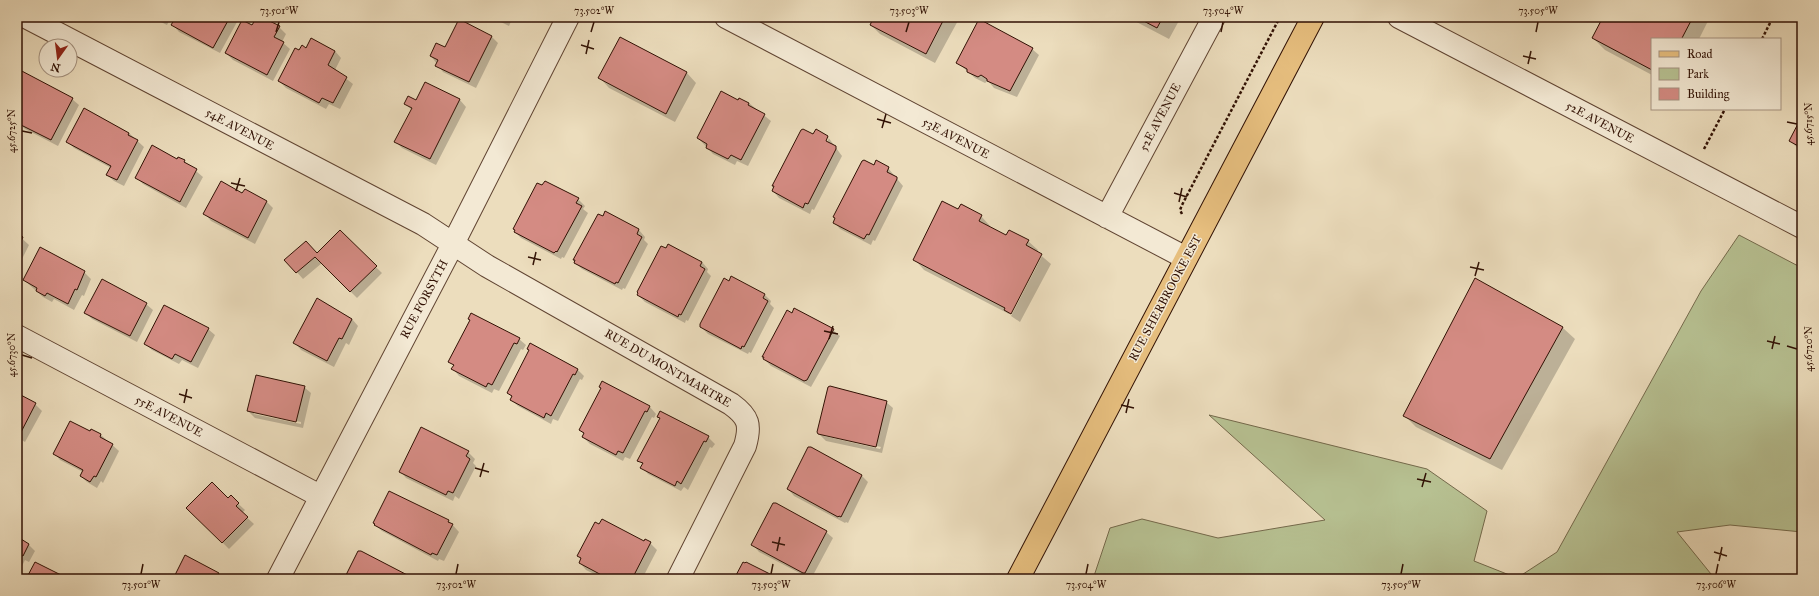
<svg xmlns="http://www.w3.org/2000/svg" width="1819" height="596" font-family="'IM FELL Great Primer',serif">
<style>
.green{fill:#b7c192;stroke:#74694b}
.shadow{fill:#0003;fill-rule:evenodd}
.building{fill:#d48b83;stroke:#311104}
.lines{fill:none;stroke-linecap:round;stroke-linejoin:round}
.street-casing{stroke:#604432;stroke-width:24}
.primary-casing{stroke:#311104;stroke-width:24}
.path{stroke:#311104;stroke-width:2.5;stroke-dasharray:3 2;stroke-linecap:butt}
.street{stroke:#f3e9d4;stroke-width:22}
.primary{stroke:#e6be7e;stroke-width:22}
.ticks{fill:none;stroke:#311104;stroke-width:1.5}
.labels{text-anchor:middle;dominant-baseline:central;stroke-width:3;stroke-linejoin:round;paint-order:stroke}
.street-label{font-size:12px;fill:#311104;stroke:#f3e9d4}
.neatline{fill:none;stroke:#311104;stroke-width:1.5}
.ticks-label{font-size:10px;text-anchor:middle;fill:#311104}
</style>
<rect width="100%" height="100%" fill="#ecddbd"/>
<filter id="stains"><feTurbulence type="fractalNoise" baseFrequency=".005" numOctaves="4"/><feColorMatrix values="0 0 0 0 .2 0 0 0 0 .09 0 0 0 0 .02 0 0 0 .5 -.17"/></filter>
<radialGradient id="worn" r=".72"><stop offset=".6" stop-color="#630" stop-opacity="0"/><stop offset="1" stop-color="#630" stop-opacity=".3"/></radialGradient>
<path class="green" d="M1739,235L1802,268V532L1730,525L1677,532L1711,574L1718,579H1093L1110,528L1142,519L1218,538L1325,520L1209,415L1427,469L1487,511L1474,561L1517,578L1557,552L1701,291Z"/>
<path class="shadow" d="M151,17H171L167,25Z
M177,17H232L237,22L220,53L179,32L173,25Z
M258,17L279,27L286,34L282,42L290,49L273,81L233,60L226,53L253,27Z
M491,17H513L509,26Z
M875,17H960L935,63L880,34L871,25Z
M1127,17H1181L1169,39Z
M1604,17H1710L1699,39H1652V75L1605,50L1593,38Z
M492,37L498,43L476,88L443,72L431,56L445,48Z
M311,39L335,51L341,58L335,70L353,84L340,109L329,104L326,109L286,88L279,81L300,51L306,49Z
M621,39L687,73L696,83L675,122L609,88L600,78Z
M1032,49L1039,55L1017,97L994,88L988,81L985,83L975,78L957,62Z
M18,71L72,99L79,105L58,146L25,129L18,122L20,120L17,118Z
M426,83L460,100L466,107L436,165L402,148L396,142L412,110L405,104L416,101Z
M749,103L771,121L748,166L737,161L735,165L713,154L698,138Z
M1802,118V152L1790,141Z
M816,131L828,137L842,156L814,210L812,209L810,214L779,198L773,191ZM826,138H829L825,146Z
M129,133L144,147L124,186L114,181L107,175L111,168L74,148L67,141Z
M178,160L184,161L203,177L186,208L143,184L136,177Z
M874,166L888,168L903,186L875,241L873,240L871,245L840,229L834,222Z
M243,194L266,201L273,208L255,244L211,221L205,214Z
M578,199L585,206L583,209L588,213L564,258L562,257L561,259L521,238L515,232Z
M959,211L981,216L990,226V227L1006,236L1028,241L1038,250L1037,252L1051,264L1020,322L1011,316L1042,256H1039L1009,314L924,270L915,260Z
M606,213L639,230L645,237L644,240L648,244L625,289L623,288L622,290L582,269L575,263Z
M340,232L382,273L357,298L322,263L303,279L286,260L318,254Z
M17,234L29,245L17,269Z
M702,262L708,269L707,272L711,276L688,321L686,320L685,323L645,302L638,295Z
M84,272L91,279L84,296L82,295L74,310L54,299L52,302L43,297L24,280Z
M1475,280L1563,328L1575,339L1502,470L1416,427L1404,415Z
M765,295L771,301L770,304L774,308L751,353L749,352L748,354L708,334L701,327Z
M317,300L352,319L358,326L349,345L346,343L334,367L301,350L295,343Z
M146,304L153,310L137,342L92,319L86,313Z
M208,329L215,335L198,368L182,360L179,364L152,350L145,344Z
M833,330L840,336L811,387L771,366L764,359Z
M519,339L526,345L523,350L521,349L499,391L494,389L492,393L459,376L453,369L454,366L450,362Z
M528,349L577,369L584,376L582,380L580,379L558,421L553,419L551,424L518,406L511,400L512,397L508,393L530,351Z
M603,382L650,407L656,414L654,418L652,417L630,459L625,457L623,461L590,444L583,437L585,435L580,430L602,388Z
M304,387L311,393L303,428L255,418L248,411ZM254,412L301,422V424L254,414Z
M17,394L35,404L42,411L25,442L17,437Z
M886,402L893,408L882,453L826,441L819,434ZM824,434L881,447L880,449L824,436Z
M659,417L708,437L715,444L712,448L710,447L688,490L684,487L681,491L648,474L642,467L643,465L639,460L660,419Z
M92,430L101,435L119,451L103,483L101,481L97,488L87,482L81,476L83,472L60,460L54,453L90,433Z
M811,448L862,476L868,482L848,523L846,522L845,523L794,496L788,489Z
M468,452L475,459L473,463L476,466L459,499L455,496L453,501L406,478L400,471Z
M390,492L449,521L459,532L444,561L439,559L438,561L382,531L375,525Z
M231,497L245,510L242,513L254,524L229,549L188,508L228,499Z
M826,532L833,538L811,579L759,552L753,545Z
M644,543H650L657,550L642,579H604L586,570L580,563L582,560L578,556Z
M29,545L35,551L29,562L25,560L17,576V549Z
M219,574L224,579H174Z"/>
<path class="building" d="M176,17H230L213,48L171,25Z
M257,17H261L280,26L274,37L284,42L267,75L225,53L242,20L252,25Z
M874,17H945L926,54L870,25Z
M1136,17H1163L1157,28Z
M1603,17H1693L1682,38L1684,39H1652V70L1592,38Z
M459,19L492,36L469,82L435,66L438,60L430,56L436,43L445,47Z
M979,19L1033,48L1010,91L987,81V79L981,75L978,77L967,72V69L956,63Z
M620,37L687,72L666,114L598,78Z
M311,38L335,51L328,65L347,77L333,103L322,98L319,103L278,81L295,48L299,50L302,45L306,48Z
M18,69L73,98L51,140L17,123L20,117L17,116Z
M425,82L460,99L430,159L394,142L412,108L404,104L408,96L416,100Z
M721,91L738,100L739,98L749,103L748,105L765,114L741,160L731,155L728,159L706,148L707,144L697,138Z
M84,108L129,133L128,135L138,140L117,180L106,175L111,166L66,142Z
M1802,116V148L1789,141Z
M803,129L813,134L816,129L828,136L826,141L836,146V149L808,204L805,203L803,208L772,191L774,186H772L801,130Z
M152,145L177,159L178,157L185,160L184,162L197,169L180,202L135,178Z
M864,160L874,165L876,160L889,167L887,172L897,177V179L869,235L867,234L864,239L833,223L835,218L833,217L862,161Z
M221,181L242,193L245,189L267,201L248,238L203,214Z
M545,181L579,198L576,203L582,206L557,252L556,251L554,253L514,232L515,230L513,229L537,183L542,185Z
M942,201L958,209L961,204L982,215L979,221L1006,235L1009,230L1029,240L1026,245L1042,254L1011,314L1004,310L1005,308L913,260Z
M605,211L639,229L637,234L642,237L618,283L616,282L615,284L574,263L575,260H573L598,214L603,216Z
M340,230L377,266L350,292L315,257L296,273L284,260L306,241L317,253Z
M17,233L23,237L17,250Z
M668,244L702,262L700,266L705,269L681,315L679,314L678,317L637,295L638,293L637,292L661,246L666,248Z
M40,247L85,271L77,290L75,289L68,304L47,293L45,296L36,291L37,288L23,280Z
M731,276L765,294L763,298L768,301L744,347L742,346L741,349L700,327V324L724,278L729,281Z
M1475,278L1563,327L1490,459L1403,416Z
M102,279L147,303L130,336L84,313Z
M317,298L352,319L342,339L339,338L327,361L293,343Z
M164,305L209,328L191,362L175,354L172,359L144,344Z
M794,308L834,329L807,380L804,381L763,359L764,357H762L787,310L792,313Z
M471,313L520,338L517,344L514,343L492,385L488,383L486,387L451,369L454,365L448,362L470,320L468,319Z
M530,343L578,369L575,375L573,374L551,416L546,413L544,418L510,400L512,396L507,393L529,350L527,349Z
M256,375L305,386L296,422L247,411Z
M602,381L650,406L647,412L645,411L623,453L618,451L616,455L582,437L584,433L579,430L601,388L599,387Z
M830,386L887,401L876,447L818,434L817,432L828,387Z
M17,393L36,403L19,436L17,435Z
M660,411L709,436L706,442L704,441L681,484L677,481L675,486L640,468L643,463L637,461L660,418L657,417Z
M70,421L90,431L91,429L101,434L100,437L113,444L96,477L94,476L90,482L80,476L83,470L53,454Z
M421,427L469,451L466,456L470,459L453,493L448,491L446,495L399,472Z
M808,447H811L862,475L841,517L839,516L838,517L787,489Z
M212,482L228,498L231,495L239,503L236,506L248,517L222,543L186,508Z
M389,491L449,520L448,522L453,524L437,555L432,553L431,555L374,525L375,524L373,523Z
M773,503H776L827,531L805,573H803L751,545Z
M602,519L644,541L645,539L651,542L632,579H609L579,563L581,558L577,556L595,522L599,524Z
M21,539L29,544L23,556L18,554L17,557V547Z
M358,551H361L415,579H344Z
M185,555L219,573L216,579H173Z
M35,562L69,579H26Z
M743,562L745,563L746,562L780,579H734Z"/>
<g class="lines">
<defs>
<path id="street" d="M26,17L423,224L487,266L731,404C749,417 751,425 745,446L678,579
M726,17L1186,258
M1399,17L1802,227
M1107,217L1214,17
M17,336L320,496
M278,579L453,244L568,17"/>
<path id="primary" d="M1018,579L1313,17"/>
</defs>
<use href="#street" class="street-casing"/>
<use href="#primary" class="primary-casing"/>
<path class="path" d="M1762,39L1773,17
M1704,149L1725,109
M1182,214L1180,210L1182,205L1280,17"/>
<use href="#street" class="street"/>
<use href="#primary" class="primary"/>
</g>
<path class="ticks" d="M276,32L279,22M591,32L594,22M906,32L909,22M1221,32L1223,22M1536,32L1538,22M581,45L594,49M586,54L589,40M1523,56L1536,59M1528,64L1531,51M877,119L891,123M1787,122L1797,124M882,128L886,114M22,131L32,133M231,183L245,186M236,191L240,178M1174,193L1187,197M1179,202L1182,188M528,257L541,260M533,265L536,252M1470,267L1484,270M1475,276L1479,262M824,331L838,334M829,339L833,326M1767,341L1780,344M1787,346L1797,349M1772,349L1775,336M22,355L32,358M179,394L192,398M184,403L187,389M1121,405L1134,408M1126,413L1129,399M475,468L489,472M480,477L484,463M1417,479L1431,482M1422,487L1426,473M772,542L785,545M777,551L780,537M1714,552L1727,556M1719,561L1722,547M141,574L143,564M456,574L458,564M771,574L773,564M1086,574L1088,564M1401,574L1403,564M1716,574L1718,564"/>
<g class="labels">
<g class="street-label">
<text transform="translate(1160 117) rotate(-62)">52E AVENUE</text>
<text transform="translate(1600 122) rotate(28)">52E AVENUE</text>
<text transform="translate(240 129) rotate(28)">54E AVENUE</text>
<text transform="translate(956 138) rotate(28)">53E AVENUE</text>
<text transform="translate(1165 298) rotate(-62)">RUE SHERBROOKE EST</text>
<text transform="translate(424 299) rotate(-62)">RUE FORSYTH</text>
<text transform="translate(668 368) rotate(30)">RUE DU MONTMARTRE</text>
<text transform="translate(169 416) rotate(28)">55E AVENUE</text>
</g>
</g>
<rect width="1819" height="596" fill="none" stroke="#ecddbd" stroke-width="44"/>
<rect x="1651" y="38" width="130" height="72" fill="#f3e9d4" stroke="#a59381"/>
<rect x="1659" y="51" width="20" height="6" fill="#e6be7e" stroke="#a59381"/>
<text x="1687" y="58" font-size="12" fill="#311104">Road</text>
<rect x="1659" y="68" width="20" height="12" fill="#b7c192" stroke="#a59381"/>
<text x="1687" y="78" font-size="12" fill="#311104">Park</text>
<rect x="1659" y="88" width="20" height="12" fill="#d48b83" stroke="#a59381"/>
<text x="1687" y="98" font-size="12" fill="#311104">Building</text>
<g transform="translate(58 58) rotate(194)"><circle r="19" fill="#f3e9d4" stroke="#a59381"/>
<path d="M0-3L7 15L0 10L-7 15Z" fill="#8f2418"/>
<text y="-6" font-size="11" font-weight="bold" text-anchor="middle" fill="#311104">N</text>
</g>
<rect x="22" y="22" width="1775" height="552" class="neatline"/>
<g class="ticks-label">
<text x="279" y="14">73.501°W</text>
<text x="594" y="14">73.502°W</text>
<text x="909" y="14">73.503°W</text>
<text x="1223" y="14">73.504°W</text>
<text x="1538" y="14">73.505°W</text>
<text transform="translate(1808 124) rotate(-90)" y="4">45.6715°N</text>
<text transform="translate(11 131) rotate(-90)" y="4">45.6725°N</text>
<text transform="translate(1808 349) rotate(-90)" y="4">45.6720°N</text>
<text transform="translate(11 355) rotate(-90)" y="4">45.6730°N</text>
<text x="141" y="588">73.501°W</text>
<text x="456" y="588">73.502°W</text>
<text x="771" y="588">73.503°W</text>
<text x="1086" y="588">73.504°W</text>
<text x="1401" y="588">73.505°W</text>
<text x="1716" y="588">73.506°W</text>
</g>
<rect width="100%" height="100%" filter="url(#stains)"/>
<rect width="100%" height="100%" fill="url(#worn)"/>
</svg>
